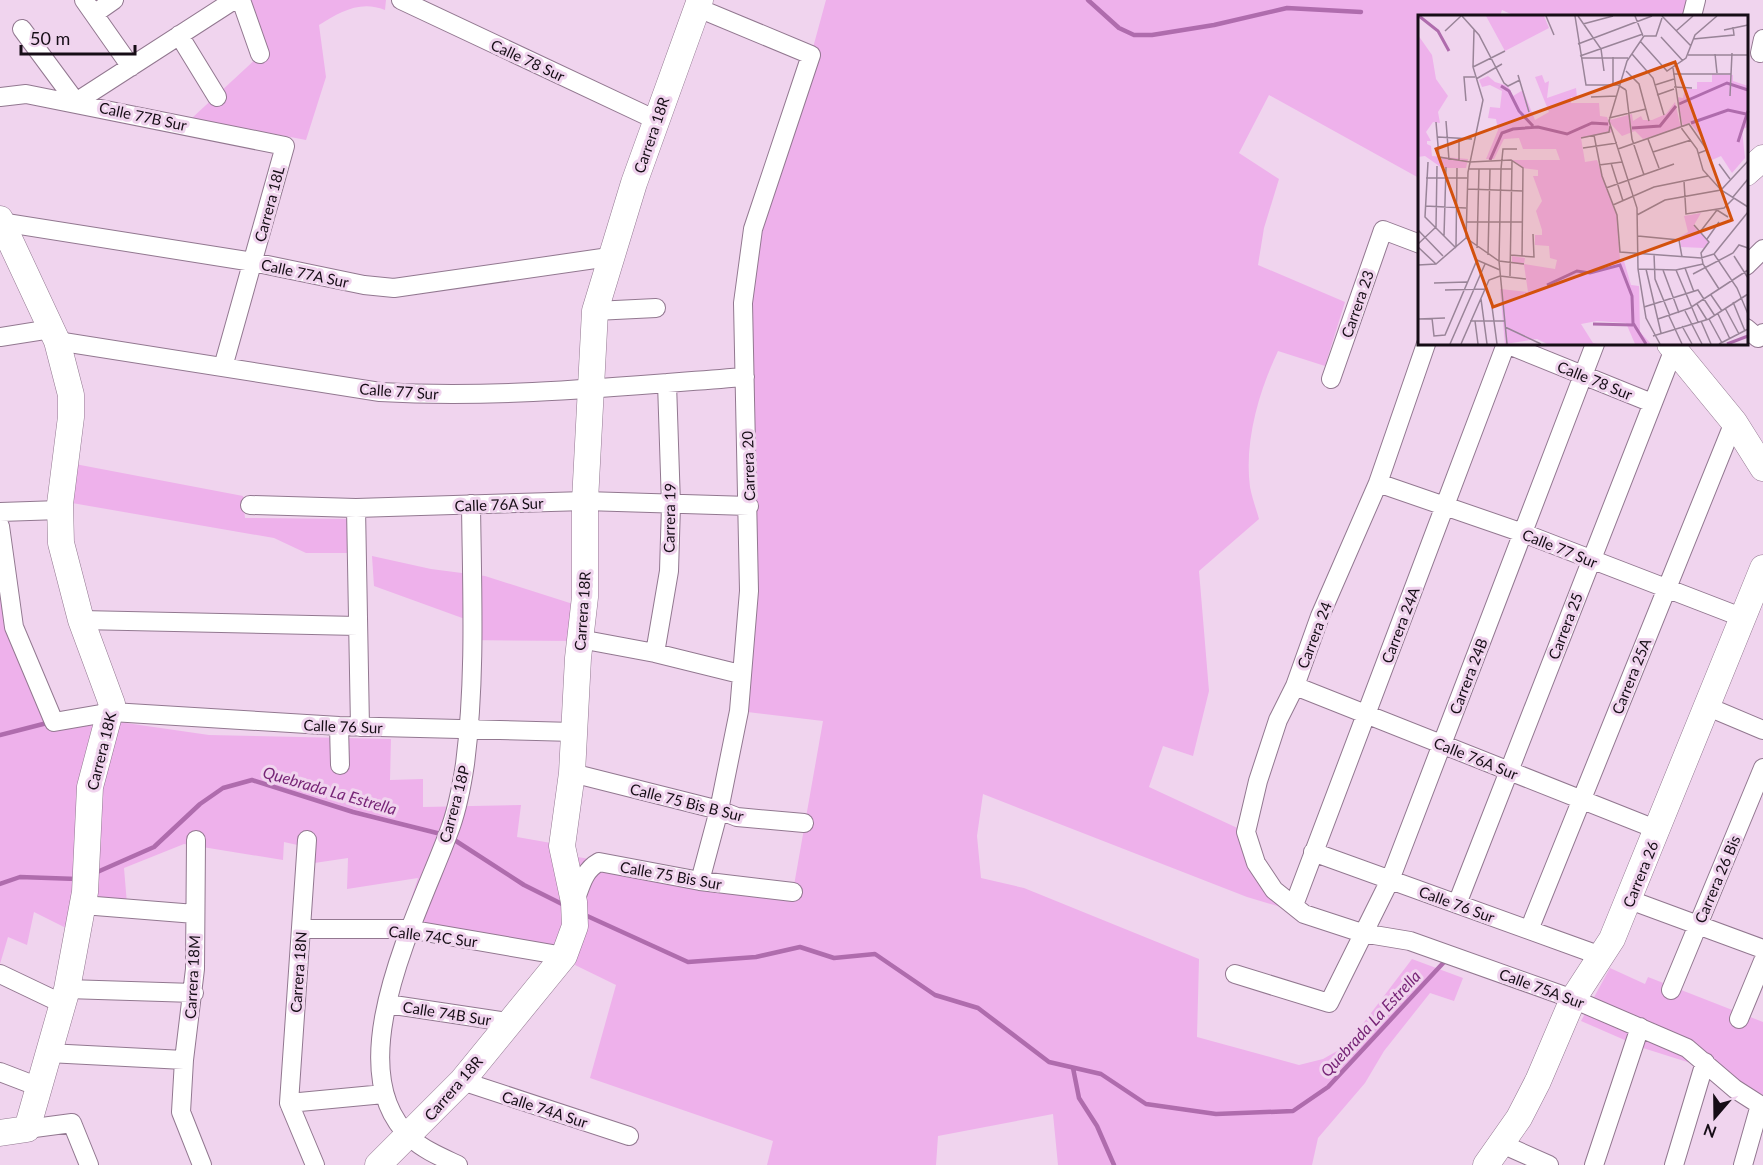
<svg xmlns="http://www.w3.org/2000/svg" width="1763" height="1165" font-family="Lato,sans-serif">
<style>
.green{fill:#eeb1eb}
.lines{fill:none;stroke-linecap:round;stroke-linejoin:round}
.stream{stroke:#af6cad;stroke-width:4.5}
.street-casing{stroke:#927890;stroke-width:20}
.secondary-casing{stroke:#927890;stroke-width:27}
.street{stroke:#fff;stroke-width:18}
.secondary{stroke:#fff;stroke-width:26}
.labels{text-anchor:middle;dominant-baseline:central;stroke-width:6;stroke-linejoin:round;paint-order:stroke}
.street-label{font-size:15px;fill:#160d16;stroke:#f0d4ee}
.water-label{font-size:16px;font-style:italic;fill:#762476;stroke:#f0d4ee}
.inset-river{fill:none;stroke:#af6cad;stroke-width:3}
.inset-road{fill:none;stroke:#998498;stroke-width:1.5}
.view{fill:#d3510d;fill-opacity:0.15;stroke:#d3510d;stroke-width:3}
.inset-edge{fill:none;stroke:#160d16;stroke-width:3}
</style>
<rect width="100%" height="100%" fill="#f0d4ee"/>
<path class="green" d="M241,0H386L385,10C360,0 340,12 319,25L326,77L306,140L192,118L260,55Z
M826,0H1703L1698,16H1515L1502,10L1500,16H1420L1419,178L1269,95L1239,153L1279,179L1264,228L1258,265L1345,302L1325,366L1278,351C1259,391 1244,442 1250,487C1252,498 1256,508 1259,519L1199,571L1209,691L1193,756L1163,746L1149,787L1246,832L1256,863L1304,914L1247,897L983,794L977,836L981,878L1024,888L1199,959L1197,1037L1299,1065L1323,1059L1346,1046L1412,959L1463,978L1454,1001L1430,993L1384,1051L1365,1083L1318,1138L1312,1165H1058L1053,1114L938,1136L936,1165H767L773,1141L590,1078L616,985L575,965L587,921L571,856L793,891L823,721L739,711L745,377L753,229L811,55Z
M75,464L243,496L245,518L349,519L351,553H306L274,538L72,503Z
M372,556L431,569L485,576L573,604L574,641L464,640L465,619L374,586Z
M0,592L9,631L49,729L100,720L70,930L34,912L27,945L8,937L0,964Z
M119,722L209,735L391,739L390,780L423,779V807L521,805L517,837L551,843L570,917L557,949L403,924L418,878L347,889L348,858L301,865L302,846L284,842L283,860L184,844L124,868L127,904L94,902L101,787Z
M1610,968L1645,984L1648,977L1763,1022V1095L1700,1066L1643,1048L1581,1021Z"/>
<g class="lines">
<path class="stream" d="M1088,0L1119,28L1134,35H1152L1214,25L1287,8L1361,12
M0,735L47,723
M456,841L524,885L566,906
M95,873L154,847L200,804L223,788L252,780L353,812L441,834
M0,884L20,877L77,879
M585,915L688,962L756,957L800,947L834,958L875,954L935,995L978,1008L1049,1062L1101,1074L1146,1104L1216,1114L1293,1111L1328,1087L1445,961
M1073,1068L1079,1098L1097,1126L1114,1165"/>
<defs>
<path id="street" d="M84,0L131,67
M241,0L260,54
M401,0L656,120
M698,8L811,55L753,229L743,303L749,591L739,711L719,810L700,881
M94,14L114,0
M1692,16L1696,0
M22,29L76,102L234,0
M179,35L217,97
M1760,53L1763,39
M0,97L26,94L285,146L223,367
M0,222L253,262L364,285L394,288L609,257
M1746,266L1763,249
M595,311L656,308
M1746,328L1758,338L1763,333
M0,337L51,329
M57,341L380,392C501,399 624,386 745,377
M1426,344L1378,483L1320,616L1295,686L1278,720L1258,781L1246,832L1256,863L1274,890L1304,914L1362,933L1410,941L1573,999L1687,1048L1735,1089L1760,1105L1743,1165
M1506,344L1652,403
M1331,379L1383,230L1420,244
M1378,483L1523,533L1741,617
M250,505L356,508L585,501L749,506
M356,508L360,727
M0,512L60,510
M0,526L14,627L54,722L112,712L339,726L574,732
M81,620L358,626
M580,639L655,653L740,674
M655,653L669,571L671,505L667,383
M1295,686L1658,830
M1706,706L1763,730
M339,726L340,765
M572,773L719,810L737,817L804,823
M196,840L195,969L184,1060L181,1112L202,1165
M307,840L289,1103L315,1165
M1313,852L1601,956
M1630,900L1763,949
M575,901C581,886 583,871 599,862L700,881L793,892
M1457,904L1674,349
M83,905L195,914
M1294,905L1506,344
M302,929H408L564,956
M1529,930L1734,422
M0,974L63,1004
M1235,974L1329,1003L1390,880L1595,344
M67,989L194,993
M1671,990L1763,768
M387,1004L507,1022
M1739,1019L1763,961
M48,1053L184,1060
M0,1072L39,1087
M462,1081L629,1136
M289,1103L384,1094
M27,1129L72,1123L89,1165
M1502,1144L1549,1165
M458,1165C441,1157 424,1150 411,1138C333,1067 424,904 451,826C458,806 462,784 465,764C476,678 472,590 471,504
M1594,1165L1640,1027
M1674,1165L1705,1062"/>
<path id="secondary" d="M1746,173L1763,158
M0,219L57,341L71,395V417L60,504L61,543L81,620L112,704L90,787L85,892L67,989L27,1129L0,1133
M1670,344L1734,422L1763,468
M378,1165L462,1081L564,956L575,926L574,902L562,846L572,773L578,658L585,597V501L595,311L634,183L700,0
M1486,1165L1519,1118L1538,1081L1573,999L1612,939L1763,568"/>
</defs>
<use href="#street" class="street-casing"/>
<use href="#secondary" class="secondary-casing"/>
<use href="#street" class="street"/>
<use href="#secondary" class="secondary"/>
</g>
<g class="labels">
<g class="street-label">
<text transform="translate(528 60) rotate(25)">Calle 78 Sur</text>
<text transform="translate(143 116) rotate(12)">Calle 77B Sur</text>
<text transform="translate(651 135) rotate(-71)">Carrera 18R</text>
<text transform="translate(269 204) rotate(-75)">Carrera 18L</text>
<text transform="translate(305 273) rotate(12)">Calle 77A Sur</text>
<text transform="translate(1357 304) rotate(-71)">Carrera 23</text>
<text transform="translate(1595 380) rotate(22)">Calle 78 Sur</text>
<text transform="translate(399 391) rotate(4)">Calle 77 Sur</text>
<text transform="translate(748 466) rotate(-92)">Carrera 20</text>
<text transform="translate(499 504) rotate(-2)">Calle 76A Sur</text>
<text transform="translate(669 518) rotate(-89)">Carrera 19</text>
<text transform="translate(1560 548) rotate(22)">Calle 77 Sur</text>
<text transform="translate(582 611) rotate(-86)">Carrera 18R</text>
<text transform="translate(1400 625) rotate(-69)">Carrera 24A</text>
<text transform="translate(1565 626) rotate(-69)">Carrera 25</text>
<text transform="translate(1314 635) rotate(-69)">Carrera 24</text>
<text transform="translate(1468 676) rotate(-69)">Carrera 24B</text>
<text transform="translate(1631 676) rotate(-68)">Carrera 25A</text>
<text transform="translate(343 726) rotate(2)">Calle 76 Sur</text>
<text transform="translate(101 751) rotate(-76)">Carrera 18K</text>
<text transform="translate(1476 758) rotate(22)">Calle 76A Sur</text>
<text transform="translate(687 802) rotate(14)">Calle 75 Bis B Sur</text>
<text transform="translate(454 804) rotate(-75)">Carrera 18P</text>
<text transform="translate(1640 874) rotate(-68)">Carrera 26</text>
<text transform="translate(671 875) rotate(10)">Calle 75 Bis Sur</text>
<text transform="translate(1717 879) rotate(-67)">Carrera 26 Bis</text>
<text transform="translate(1457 904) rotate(20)">Calle 76 Sur</text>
<text transform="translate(433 936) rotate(7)">Calle 74C Sur</text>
<text transform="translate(298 972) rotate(-86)">Carrera 18N</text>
<text transform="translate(192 977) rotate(-87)">Carrera 18M</text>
<text transform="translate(1542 988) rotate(20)">Calle 75A Sur</text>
<text transform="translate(447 1013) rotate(9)">Calle 74B Sur</text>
<text transform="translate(453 1088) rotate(-49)">Carrera 18R</text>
<text transform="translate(545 1109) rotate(18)">Calle 74A Sur</text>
</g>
<g class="water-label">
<text transform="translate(330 790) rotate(16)">Quebrada La Estrella</text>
<text transform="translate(1370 1023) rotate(-47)">Quebrada La Estrella</text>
</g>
</g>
<g transform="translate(1418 15)">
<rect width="330" height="330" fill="#f0d4ee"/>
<path d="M68,1H126L131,13L87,36ZM0,20L14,40L18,64L30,81L20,97L22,108L15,107L8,117L13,126H9V129L13,131L14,141L50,144L48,153H24L7,141L0,142ZM294,59L315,60V66L330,71L329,112L324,115L327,143L314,158L303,141L294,145L286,125L272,108L265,112L259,82L265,83L267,74H279V67H294ZM124,60L127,68L131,66L129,83L158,73L159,82H153V88H181L182,101L189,102L195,117L163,123L167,147L179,145L199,200L202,245L206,246L213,270L221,271L222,317L233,329H217L208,308L179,306L163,309L175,328L180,329H129L119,324L87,329L82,274L110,277L106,250L94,248V241L107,243L106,249L137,254L139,245L132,243L131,231L117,230V220H124V215L118,196L124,186L115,161H120V155L105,153L93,145H142L138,134H105L101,123L86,124L76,144H68L80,115L78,104L70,103L72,92L82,93L84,76L72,70L64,72L61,65L70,61L77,67L90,71L95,81L105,75L117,105L131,97L117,62ZM257,87L263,113L225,124L217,116L204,121L192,108V105L214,99L215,106L223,101L225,105H234L248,99ZM283,198L276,210L291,227L286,233L263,232L262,222L270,217L266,201Z" fill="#eeb1eb"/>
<path class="inset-river" d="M1,1L20,16L31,36M83,71L91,76L101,96L115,111M261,89L309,68L330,75M273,108L310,95L328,99M214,113L242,111L258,91M320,127L330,96M72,145L84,118L95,114L120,112L149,119L174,108L190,109M129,270L159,256L172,258L202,250L214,281L215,308L228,329M175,309L215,310M309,329L330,321"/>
<path class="inset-road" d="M44,1L61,20L86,68L90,71L102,65M128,1L136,20M157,1L168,70H200L208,75M160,1L183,34L186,56M217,1L225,21M244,1L273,31M165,9L195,1M306,15L330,10M27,16L43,1M258,16L275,1M226,21L209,46L191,106L219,193L220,254L228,303L242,329M226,21H238L244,3M243,22L265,46M275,24L316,20L315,12M222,26L249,56L268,43L277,20L299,1M160,29L234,1M214,39L235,63L246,100M297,39L299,58M270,40H330M162,41L225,19M163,43H210M55,52L87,36M255,53L264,114L279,134L285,155L303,175L330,192M208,56L221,69L231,106M255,59H313M100,60L111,97M58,64L84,49M195,69V42M237,70L256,64M256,72L274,73M208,75L214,124L226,160M239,80L256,74M312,81L314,38M173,82L198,81M48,86L46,62H57M191,103L228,94M28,106L31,145M18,107L21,142L52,147L93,145L105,153L104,241M176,120L184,161L199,200L202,237L283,243L296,239M20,122L54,124M41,123V146M163,123L191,117L192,111M230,124L241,153M165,133L199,128M200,134L271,109L289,135L281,138M235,137L273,125M10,147L7,202L38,233M193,148L205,186M301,149L312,164M181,150L204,147M50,154H94M8,163H49M266,166L268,199L306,193L316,183M188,173L256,149M49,174L105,176M315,182L330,164M195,190L236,172L290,161M7,191L48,193M219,200L247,185L303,175L330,146M48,207H104M276,210L291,227L283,238L285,249L301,274M0,215L25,241M282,217L299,195L310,202M26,221L28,152M220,221L261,225L264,242M48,223L50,157L65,85L55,52L56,15M48,223L81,246L106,249M289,224L301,207M0,229L18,212L19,151M38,231L39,153M0,232L18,249M59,233L61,154M236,239L237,264L252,301M296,239L319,273L330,299M296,239L330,197M70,240L72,154M93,240L116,242L115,219M316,241L330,263M0,250L18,249L48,223M267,253L276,277M220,254L258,255L285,249M228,254L243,318M245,255L261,298M258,255L280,307M275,259L315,238L321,230L330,233M92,261L94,146M16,268L49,267M27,275L67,274M293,280L304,296M63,284L69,329M73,284L79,329M315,287L327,316M279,289L289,305M226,292L280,275L297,301M307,293L321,319M267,296L284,329M300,299L312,324M251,301L264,329M14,303L16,321L27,320L59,245L82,255M0,304L27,303M240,304L272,293L330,255M291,304L304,328M52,306H86M57,306L60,329M283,306L293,329M264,311L274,329M87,312L123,329M235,321L291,304L330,279M32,329L67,249M43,329L71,265L82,261L108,264M89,329L81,246L83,154L85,134H99M301,329L330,314"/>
<path class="view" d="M257,47L314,205L75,292L18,134Z"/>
<rect width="330" height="330" class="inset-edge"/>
</g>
<g transform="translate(1715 1117) rotate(200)" stroke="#f0d4ee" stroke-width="4.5" paint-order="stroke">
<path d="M0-4.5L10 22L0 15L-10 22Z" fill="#160d16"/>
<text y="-9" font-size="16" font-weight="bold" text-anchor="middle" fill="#160d16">N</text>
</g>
<path d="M21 45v9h114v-9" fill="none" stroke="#160d16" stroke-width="3"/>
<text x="30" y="45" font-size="18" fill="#160d16" stroke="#f0d4ee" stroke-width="4.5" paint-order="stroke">50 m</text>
</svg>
